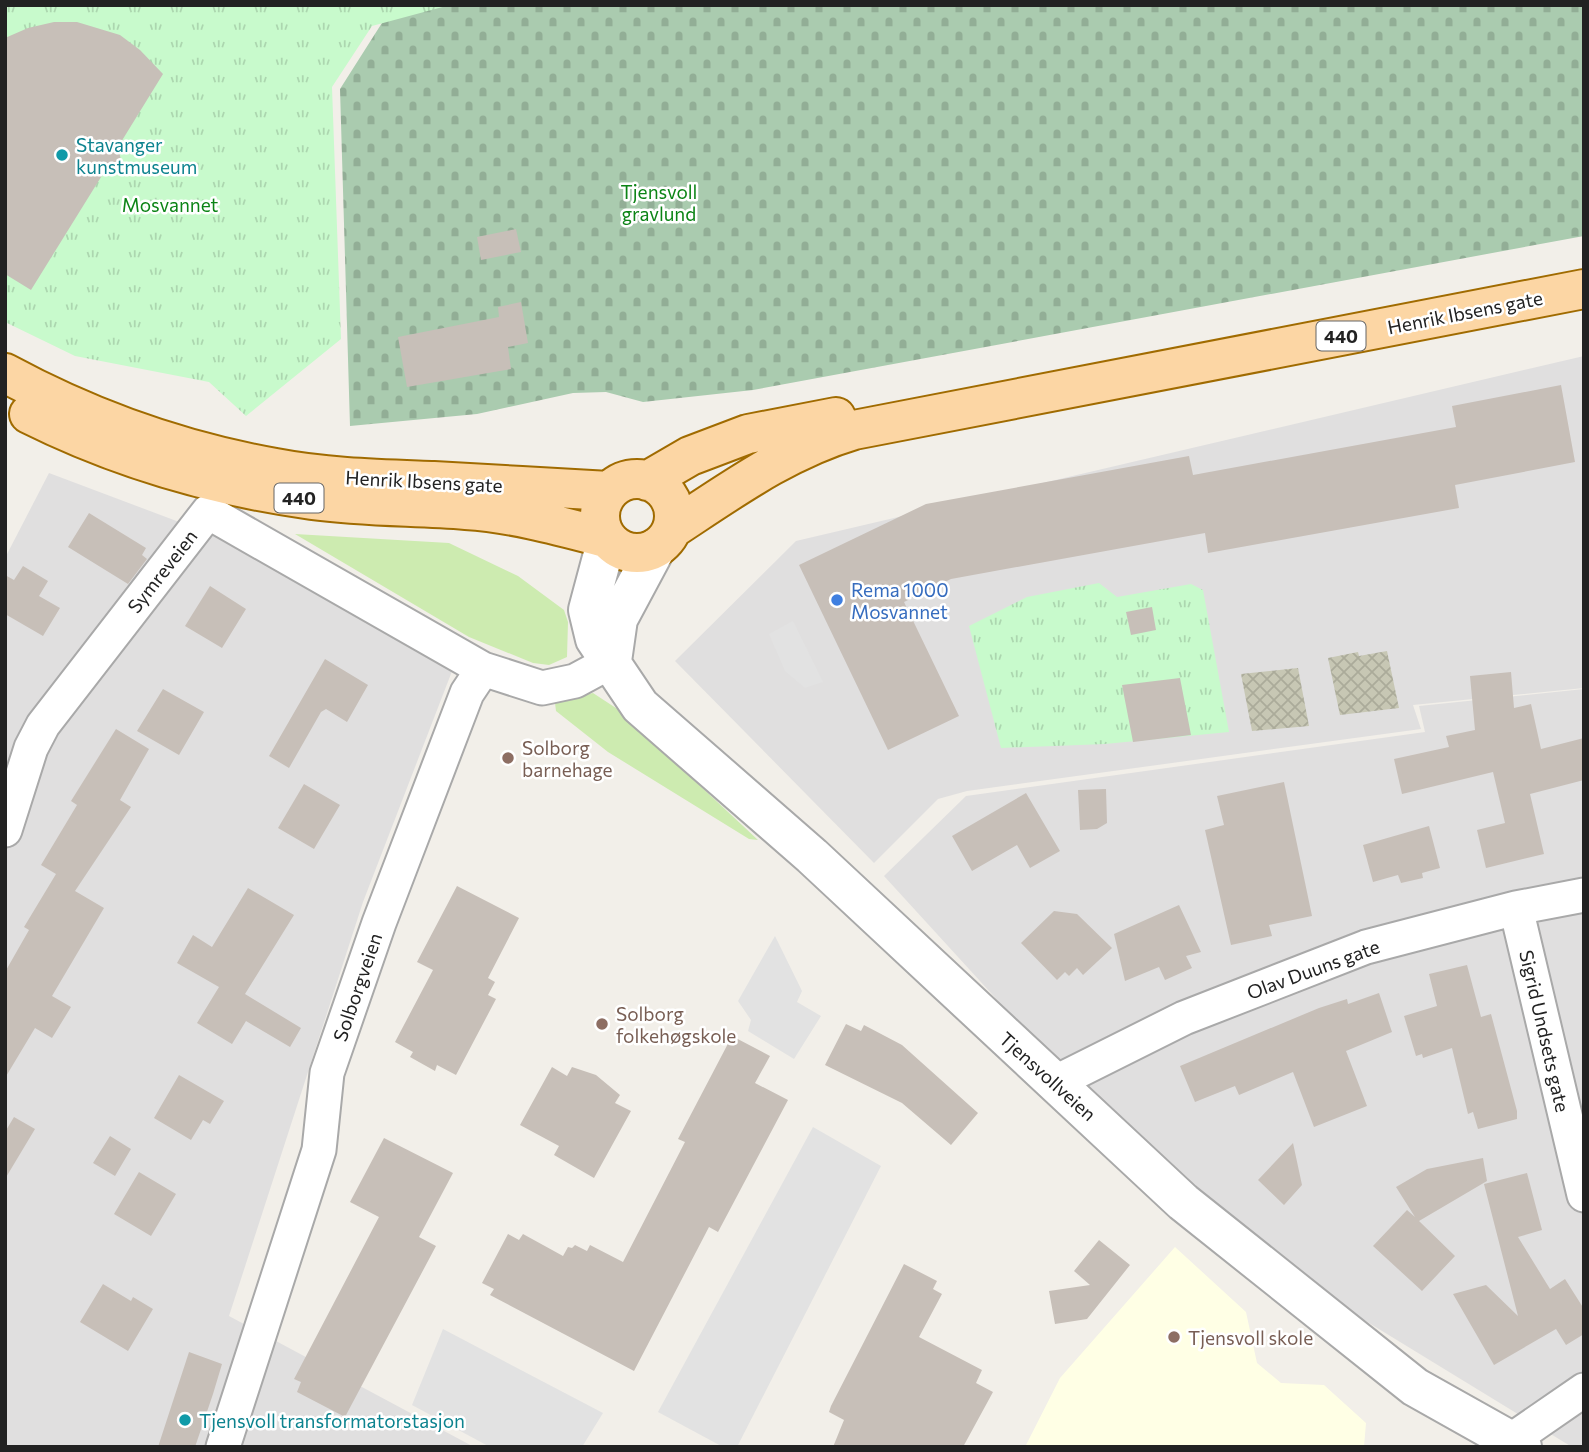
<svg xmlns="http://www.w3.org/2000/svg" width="1589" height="1452" font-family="Commissioner,sans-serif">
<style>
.residential{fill:#e0dfdf}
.education{fill:#ffffe5}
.construction{fill:url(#construction-cross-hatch)}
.grass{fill:#cdebb0}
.cemetery{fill:url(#cemetery-stones)}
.park{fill:url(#park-tufts)}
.parking{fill:#e2e2e2}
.building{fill:#c7bfb8}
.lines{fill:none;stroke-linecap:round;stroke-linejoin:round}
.minor-casing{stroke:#a9a9a9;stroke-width:37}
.tertiary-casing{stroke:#a9a9a9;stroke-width:42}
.primary-casing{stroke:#a06b00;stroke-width:42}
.minor{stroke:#fff;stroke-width:33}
.tertiary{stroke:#fff;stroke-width:38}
.primary{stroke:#fcd6a4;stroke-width:38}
.culture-dot{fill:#0f9aa8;stroke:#fff;stroke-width:2.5}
.shop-dot{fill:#3f7fe0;stroke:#fff;stroke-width:2.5}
.education-dot{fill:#8d6e63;stroke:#fff;stroke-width:2.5}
.labels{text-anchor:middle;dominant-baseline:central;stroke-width:5;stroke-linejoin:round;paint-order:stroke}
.shield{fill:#fff;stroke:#646464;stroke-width:2}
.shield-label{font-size:18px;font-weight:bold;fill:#222}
.culture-label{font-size:19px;fill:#0d838f;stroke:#fff;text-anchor:start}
.park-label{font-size:19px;fill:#0c8416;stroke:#fff}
.street-label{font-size:19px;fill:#222;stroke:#fff}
.shop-label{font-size:19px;fill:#366cbe;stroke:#fff;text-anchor:start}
.education-label{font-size:19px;fill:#785e54;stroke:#fff;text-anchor:start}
</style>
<defs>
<pattern id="construction-cross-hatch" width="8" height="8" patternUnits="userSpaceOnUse" patternTransform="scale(1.75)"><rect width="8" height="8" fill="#c7c7b4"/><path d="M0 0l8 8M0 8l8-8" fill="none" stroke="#abab9a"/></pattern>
<pattern id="cemetery-stones" width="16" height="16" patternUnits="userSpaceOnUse" patternTransform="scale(1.75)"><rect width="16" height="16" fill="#aacbaf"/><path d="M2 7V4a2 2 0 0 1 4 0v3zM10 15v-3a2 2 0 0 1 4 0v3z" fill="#92ae96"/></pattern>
<pattern id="park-tufts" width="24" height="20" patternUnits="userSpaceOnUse" patternTransform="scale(1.75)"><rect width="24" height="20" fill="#c8facc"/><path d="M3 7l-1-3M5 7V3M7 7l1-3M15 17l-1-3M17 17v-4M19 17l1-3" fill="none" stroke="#acd6af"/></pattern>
</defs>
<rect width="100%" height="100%" fill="#f2efe9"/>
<path class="residential" d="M1584,356V688L1413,705L1421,729L967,791L938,799L874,863L675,661L796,541Z
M49,473L219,537L454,666L363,902L229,1316L474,1447H5V558Z
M1584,689V1447H1572L1266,1260L1086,1097L884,876L966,796L1425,732L1419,706Z"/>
<path class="education" d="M1175,1247L1246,1312L1257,1363L1281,1383L1324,1385L1366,1423L1364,1447H1025L1060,1378Z"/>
<path class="construction" d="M1387,651L1399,708L1340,715L1328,658L1358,652L1359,656Z
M1298,668L1309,726L1252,731L1241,674Z"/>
<path class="grass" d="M295,534L449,543L518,576L564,610L568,622L567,657L549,665L533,663L469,637Z
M593,693L619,710L758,840L749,839L608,752L556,711L555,703Z"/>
<path class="cemetery" d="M422,5H1584V236L753,390L643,402L606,392L573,393L477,414L350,426L340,89L387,15Z"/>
<path class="park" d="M5,5H450L372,26L332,87L341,339L246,416L209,382L75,356L5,322Z
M1099,583L1117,597L1191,584L1203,590L1229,732L1105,744L1001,748L969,626L1027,597Z"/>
<path class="parking" d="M793,621L823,682L805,688L785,671L769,634Z
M775,936L802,991L797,1002L821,1016L794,1059L748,1031L751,1020L738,1001Z
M813,1127L881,1166L737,1447H723L658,1412Z
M443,1329L603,1413L582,1447H490L412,1405Z"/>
<path class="building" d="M54,22H77L120,35L140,50L163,74L118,147L121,160L106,169L31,290L5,274V38L28,28Z
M516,229L521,252L481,260L477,237Z
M521,302L528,343L508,347L511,369L407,387L398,337L499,317L498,307Z
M1561,385L1575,462L1455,485L1459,508L1208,553L1205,533L951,579L904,602L959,716L888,750L799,565L926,504L1189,456L1193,475L1456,427L1452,406Z
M89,513L146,548L142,555L147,559L128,584L68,547Z
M23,566L48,581L39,596L60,608L43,636L5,614V575L14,580Z
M210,586L246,609L222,648L185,626Z
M1152,607L1156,630L1131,635L1126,612Z
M325,659L368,685L347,722L326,709L321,712L289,768L269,756Z
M1511,672L1514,708L1531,704L1541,749L1584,738V780L1530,794L1544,854L1486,868L1477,830L1505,823L1493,772L1402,794L1394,759L1449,747L1446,736L1475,730L1470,676Z
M1180,678L1191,735L1133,742L1122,685Z
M163,689L204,712L179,755L137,731Z
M116,729L149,749L120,800L131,807L75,891L104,908L52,996L71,1007L52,1038L35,1028L5,1078V972L29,930L24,927L56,874L41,865L77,805L71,801Z
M1284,782L1312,916L1269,925L1272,936L1231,945L1205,830L1224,825L1217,796Z
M304,784L340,805L314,849L278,828Z
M1106,789L1107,823L1097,829L1080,830L1078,790Z
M1026,793L1060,851L1030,868L1017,845L972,871L952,836Z
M1429,826L1440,868L1422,873L1423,878L1401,883L1398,875L1373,882L1363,845Z
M457,886L519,918L488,978L495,982L488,995L496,999L456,1075L437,1065L435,1071L410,1057L413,1052L395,1042L433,970L417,962Z
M248,888L294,915L245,994L301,1028L290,1047L246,1021L232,1044L197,1023L219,987L177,963L193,935L212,947Z
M1179,905L1201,952L1186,956L1192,968L1165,980L1159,967L1125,981L1114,934Z
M1054,911L1077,914L1112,948L1083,975L1077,968L1069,976L1065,972L1057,980L1021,943Z
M1467,965L1481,1017L1491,1014L1517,1111V1119L1478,1129L1473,1112L1468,1114L1452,1048L1423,1058L1422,1054L1416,1056L1404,1016L1437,1006L1429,974Z
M1379,993L1392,1032L1346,1051L1367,1106L1314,1127L1293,1072L1239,1095L1235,1086L1195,1102L1180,1066L1319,1008L1347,999L1348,1004Z
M846,1024L861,1031L864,1025L902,1045L978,1113L951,1145L902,1103L825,1065Z
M732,1036L770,1056L755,1083L788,1100L718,1232L709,1227L634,1371L490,1295L494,1289L482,1283L508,1234L519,1240L523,1234L563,1256L568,1247L572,1248L575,1245L587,1251L590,1245L623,1262L685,1142L678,1139Z
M552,1067L567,1076L572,1067L596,1075L620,1095L615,1103L631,1111L594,1178L554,1155L559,1146L520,1125Z
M179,1075L224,1101L210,1124L203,1120L191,1140L154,1118Z
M14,1117L35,1129L5,1179V1132Z
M110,1136L131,1149L115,1176L93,1163Z
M384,1138L453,1173L419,1237L436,1246L345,1417L297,1392L301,1382L294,1379L379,1217L350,1202Z
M1293,1143L1302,1185L1284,1205L1258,1180Z
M1483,1158L1487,1181L1419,1221L1455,1256L1422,1291L1373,1246L1407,1210L1415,1217L1396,1187L1427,1169Z
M139,1172L176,1194L151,1236L114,1214Z
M1527,1173L1542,1230L1518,1237L1550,1289L1565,1279L1584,1309V1334L1566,1345L1556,1329L1494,1365L1453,1294L1486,1285L1518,1316L1484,1184Z
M1099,1240L1130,1265L1087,1319L1055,1324L1049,1291L1090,1285L1074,1271Z
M904,1264L937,1281L933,1289L942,1294L919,1337L982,1370L976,1383L993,1392L963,1447H833L844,1420L829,1412L831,1406Z
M103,1284L131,1301L133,1297L153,1309L128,1351L80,1322Z
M189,1352L222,1364L213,1394L195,1447H158Z"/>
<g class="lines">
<defs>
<path id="minor" d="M5,830L31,748L43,725L208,512L483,669
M1516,908L1584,1195
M1056,1082L1184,1018L1366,947L1516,908L1584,895
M1510,1441L1584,1390
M223,1447L319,1150L327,1073L379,923L467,693L483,669L542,688L575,681L612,661"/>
<path id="tertiary" d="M607,539L588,610L595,639L640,706L812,856L1183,1202L1415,1387L1522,1447
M612,661L618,619L656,548"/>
<path id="primary" d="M5,373C90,419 180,451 275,468C327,478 381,479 434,481C492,484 551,488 609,491
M29,414C119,459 212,486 312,500C363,507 414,506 466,510C513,513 560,526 606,538
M600 516a37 37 0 1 1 74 0a37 37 0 1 1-74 0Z
M647,481L690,456L748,434L836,417
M672,529C730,491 786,450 854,430L1584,289"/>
</defs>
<use href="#minor" class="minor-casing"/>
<use href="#tertiary" class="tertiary-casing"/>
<use href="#primary" class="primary-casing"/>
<use href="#minor" class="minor"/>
<use href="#tertiary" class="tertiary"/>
<use href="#primary" class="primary"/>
</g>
<g class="culture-dot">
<circle cx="62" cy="155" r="7"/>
<circle cx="185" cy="1420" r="7"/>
</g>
<circle class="shop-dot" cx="837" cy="600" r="7"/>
<g class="education-dot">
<circle cx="508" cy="758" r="7"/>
<circle cx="602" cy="1024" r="7"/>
<circle cx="1174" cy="1337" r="7"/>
</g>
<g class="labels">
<g class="shield">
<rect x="1316.5" y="321.5" width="49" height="29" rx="5"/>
<rect x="274.5" y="483.5" width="49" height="29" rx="5"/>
</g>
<g class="shield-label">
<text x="1341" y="336">440</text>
<text x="299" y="498">440</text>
</g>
<g class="culture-label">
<text x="76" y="144">Stavanger<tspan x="76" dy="22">kunstmuseum</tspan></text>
<text x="199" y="1420">Tjensvoll transformatorstasjon</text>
</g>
<g class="park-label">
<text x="659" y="191">Tjensvoll<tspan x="659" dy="22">gravlund</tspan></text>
<text x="170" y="204">Mosvannet</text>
</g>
<g class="street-label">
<text transform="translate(1465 312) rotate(-11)">Henrik Ibsens gate</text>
<text transform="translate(424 481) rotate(3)">Henrik Ibsens gate</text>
<text transform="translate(162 571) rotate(-52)">Symreveien</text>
<text transform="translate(1313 969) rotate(-20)">Olav Duuns gate</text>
<text transform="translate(357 987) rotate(-71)">Solborgveien</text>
<text transform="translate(1545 1031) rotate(77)">Sigrid Undsets gate</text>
<text transform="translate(1048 1076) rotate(42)">Tjensvollveien</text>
</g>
<g class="shop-label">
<text x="851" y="589">Rema 1000<tspan x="851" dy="22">Mosvannet</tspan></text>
</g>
<g class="education-label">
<text x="522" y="747">Solborg<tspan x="522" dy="22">barnehage</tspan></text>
<text x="616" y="1013">Solborg<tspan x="616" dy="22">folkehøgskole</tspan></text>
<text x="1188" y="1337">Tjensvoll skole</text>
</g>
</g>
<rect width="1589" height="1452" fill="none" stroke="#222222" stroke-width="14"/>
</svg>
